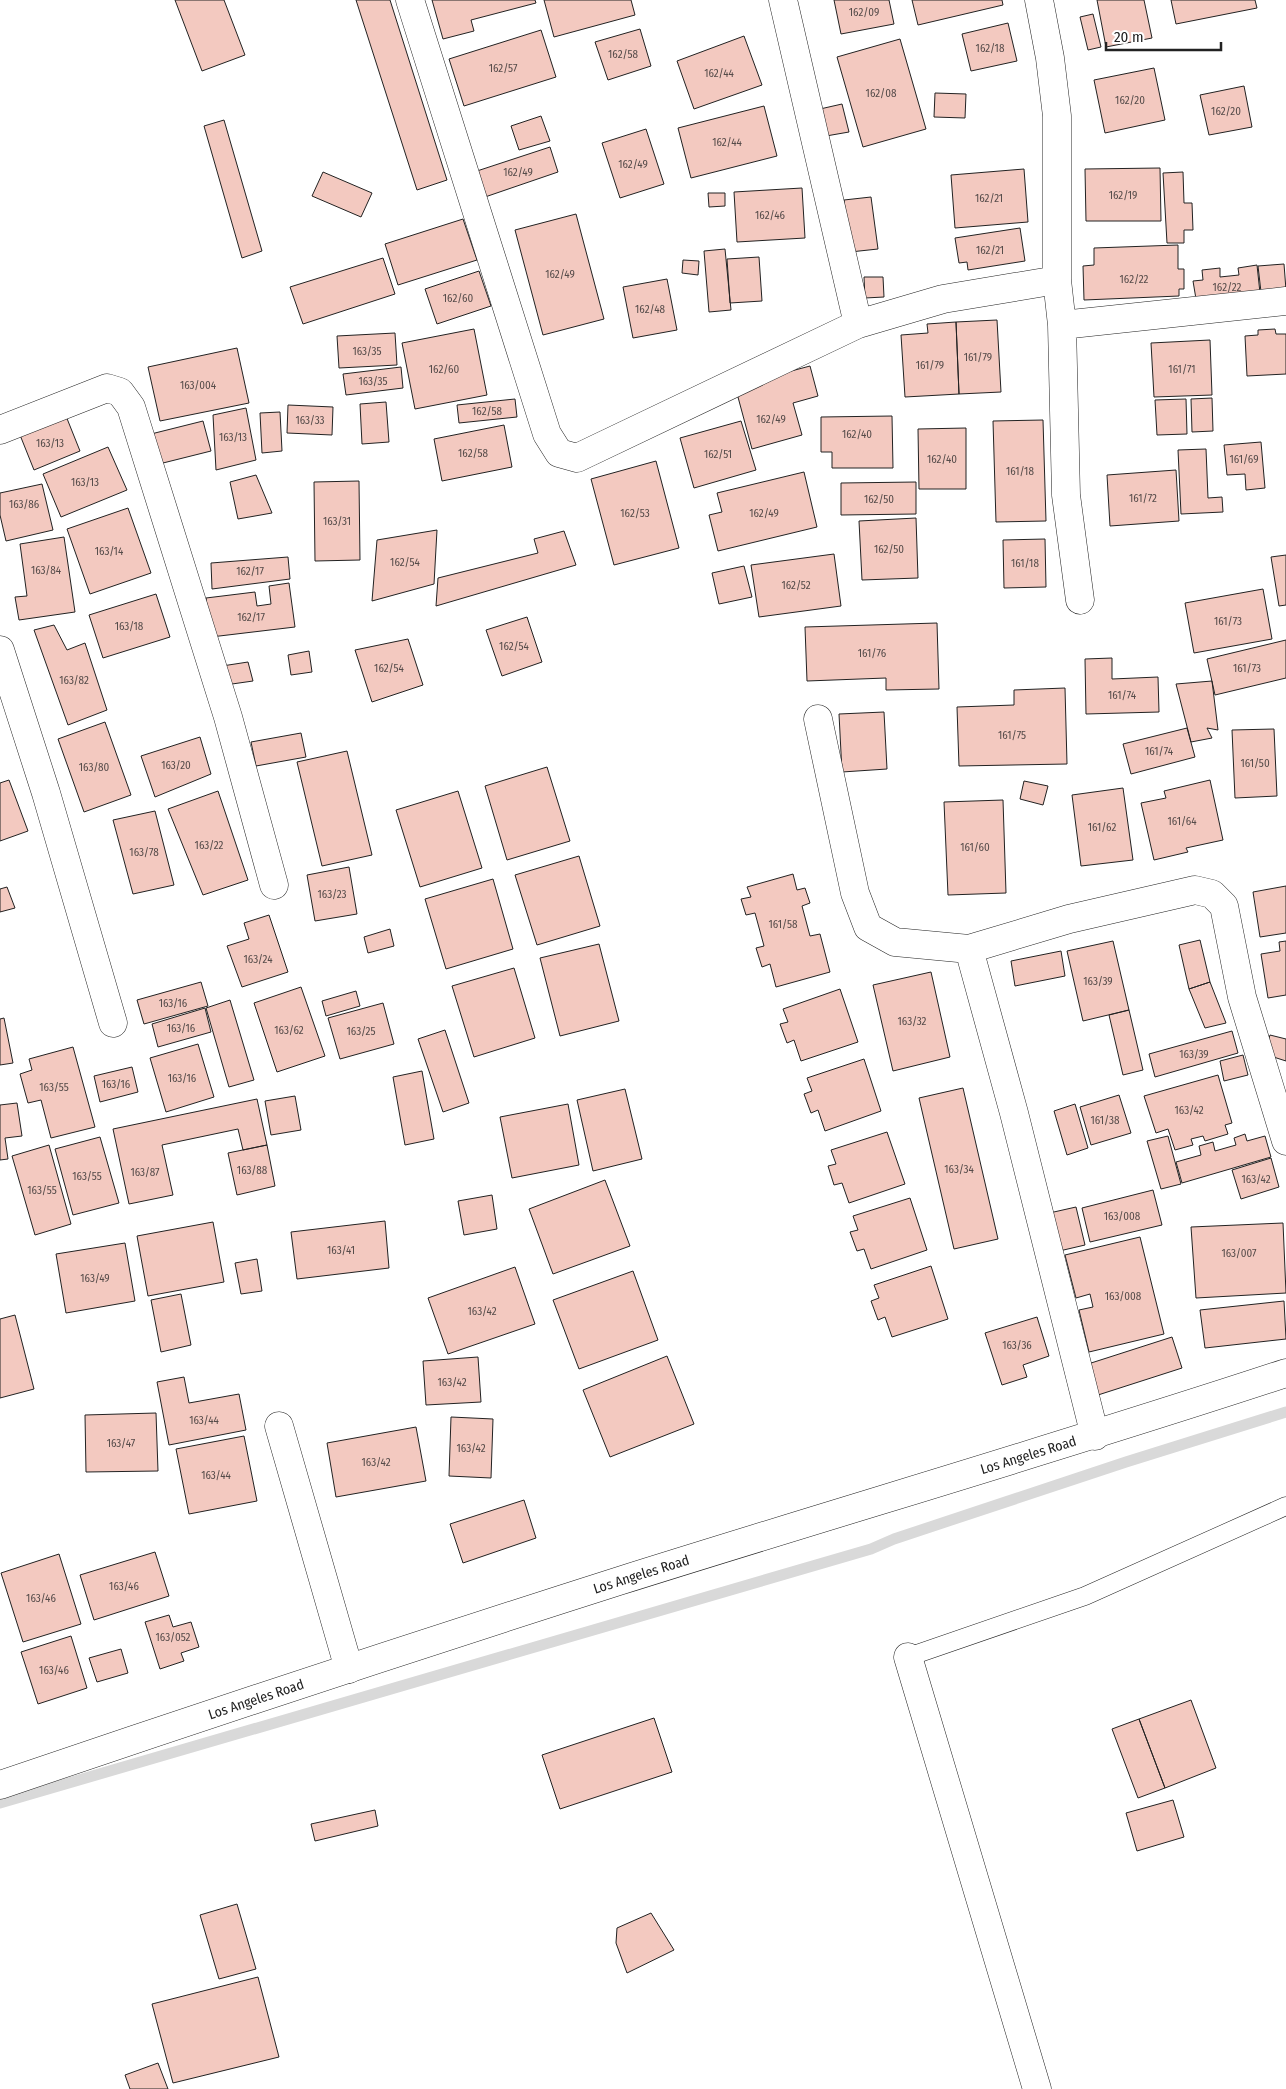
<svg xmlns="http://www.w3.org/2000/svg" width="1286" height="2089" font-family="'Fira Sans Condensed',sans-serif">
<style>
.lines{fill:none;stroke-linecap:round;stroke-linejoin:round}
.stream{stroke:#d9d9d9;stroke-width:11}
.building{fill:#f3c9c0;stroke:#222}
.service-casing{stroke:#222;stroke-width:19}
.minor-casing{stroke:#222;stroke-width:29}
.secondary-casing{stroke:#222;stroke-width:29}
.service{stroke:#fff;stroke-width:18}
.minor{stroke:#fff;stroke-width:28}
.secondary{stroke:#fff;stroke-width:28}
.labels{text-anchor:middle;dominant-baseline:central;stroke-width:4;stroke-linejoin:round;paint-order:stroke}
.number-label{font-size:11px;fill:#564c4a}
.street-label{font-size:14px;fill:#222;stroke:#fff}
</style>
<rect width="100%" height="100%" fill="#fff"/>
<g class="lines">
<path class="stream" d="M0,1803L871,1549L894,1539L1126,1462L1286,1412"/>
</g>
<path class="building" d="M175,0H224L245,55L202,71Z
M356,0H390L447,180L417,190Z
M432,0H535L536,3L471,20L474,31L443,39Z
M544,0H631L635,15L554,37Z
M834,0H889L894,24L841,34Z
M912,0H1002L1003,5L918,25Z
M1097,0H1144L1152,38L1106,47Z
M1171,0H1255L1257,8L1176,24Z
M1093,14L1101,47L1088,50L1080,17Z
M1008,23L1017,61L971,71L962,34Z
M640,29L651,66L608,80L595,42Z
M541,30L556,77L464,106L449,59Z
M744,36L762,85L694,109L677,61Z
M900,39L926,129L863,147L837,57Z
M1154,68L1165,120L1105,133L1094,80Z
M1244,86L1252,127L1209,135L1200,95Z
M935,93L966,94L965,118L934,117Z
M842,104L849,132L826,136L820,109Z
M764,106L777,156L691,178L678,128Z
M541,116L550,141L519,150L511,126Z
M224,120L262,251L242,258L204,126Z
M646,129L664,184L620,198L602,143Z
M550,147L558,172L485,197L477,171Z
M1160,168L1161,221H1086L1085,169Z
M1024,169L1028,222L955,228L951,175Z
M323,172L372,193L361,217L312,196Z
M1183,172L1184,203H1192L1193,230H1184V243H1167L1163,173Z
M802,188L805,238L737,242L734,192Z
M708,193H725V206L709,207Z
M871,197L878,249L850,252L844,200Z
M576,214L604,319L543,335L515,230Z
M463,219L477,260L398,285L385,244Z
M1020,228L1025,261L968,270L967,262L959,263L955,238Z
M1178,245V269H1184V289H1179V296L1084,300L1083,266L1094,265V248Z
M725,249L731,310L709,312L704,251Z
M759,257L762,301L730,303L727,259Z
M383,258L395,294L303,324L290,287Z
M683,260L699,261L698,275L682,273Z
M1284,264L1286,290L1261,292L1258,266Z
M1257,265L1260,293L1196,299L1193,281L1203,280L1202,270L1220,268V277L1239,275L1238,268Z
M479,271L491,306L437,324L425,289Z
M864,277H883L884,297L865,298Z
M667,279L677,330L633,338L623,287Z
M997,320L1001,392L959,394L956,322Z
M956,322L959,394L905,397L901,335L928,333L927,324Z
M474,329L487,395L415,409L402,343Z
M1275,329L1276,334H1286V374L1247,376L1245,336L1258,335V330Z
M395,333L397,365L339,368L337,336Z
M1210,340L1212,395L1154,397L1151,343Z
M237,348L249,403L160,421L148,367Z
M810,366L818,396L793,403L802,435L752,449L735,386Z
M401,367L403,388L346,395L343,374Z
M1212,398L1213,431L1192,432L1191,399Z
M515,399L517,417L459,423L457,405Z
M1186,399L1187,434L1157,435L1155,400Z
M386,402L389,442L362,444L360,404Z
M288,405L333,407L332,435L287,433Z
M246,408L256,460L216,470L213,415Z
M280,412L282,451L262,453L260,413Z
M66,416L80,451L34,470L20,435Z
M892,416L893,468H832V452H821V417Z
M1043,420L1046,521L996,522L993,421Z
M203,421L211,451L155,465L147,435Z
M741,421L756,470L694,488L680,438Z
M504,425L512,467L442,481L434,439Z
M966,428V489H919L918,429Z
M1261,442L1265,488L1246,490L1245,474L1227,475L1224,445Z
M108,447L127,490L61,517L43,474Z
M1206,449L1208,498L1222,497L1223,512L1181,514L1178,450Z
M656,461L679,548L614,565L591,479Z
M1176,470L1179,521L1110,526L1107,475Z
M804,472L817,527L718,551L709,515L722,512L717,493Z
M256,475L272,513L238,519L230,482Z
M359,481L360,560L315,561L314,482Z
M916,482V514L841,515V483Z
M42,484L53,530L6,541L0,515V493Z
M128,508L151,573L90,594L67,529Z
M916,518L918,578L862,580L859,521Z
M437,530L434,584L372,601L377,540Z
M564,531L576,565L436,606L438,578L538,553L534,539Z
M64,537L75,612L19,620L15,597L27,596L20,544Z
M1045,539L1046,587L1004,588L1003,540Z
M834,554L841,606L759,617L751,565Z
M1286,555V605L1279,606L1271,557Z
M288,557L290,579L212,589L211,563Z
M744,566L752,597L719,604L712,573Z
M289,583L295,627L211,637L206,598L255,592L257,606L271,604L269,586Z
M1263,589L1272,639L1194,653L1185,603Z
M156,594L170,637L103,658L89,615Z
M527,617L542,662L502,676L486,630Z
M937,623L939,689L886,690V678L807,681L805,627Z
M54,625L67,650L85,643L107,710L68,725L34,630Z
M408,639L423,685L372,702L355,650Z
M1286,640V678L1215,695L1207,659Z
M309,651L312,672L291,675L288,655Z
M1112,658V679L1158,677L1159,712L1086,714L1085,659Z
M248,662L253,681L225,685L222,666Z
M1212,681L1218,730L1207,728L1212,738L1191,742L1176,684Z
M1065,688L1067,764L959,766L957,707L1014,705V690Z
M884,712L887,769L842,772L839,714Z
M105,722L131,795L84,812L58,739Z
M1187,728L1195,757L1131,774L1123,744Z
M1274,729L1277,796L1235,798L1232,730Z
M301,733L306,757L256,766L251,742Z
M200,737L211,774L155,797L141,756Z
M347,751L372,855L322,866L297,762Z
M547,767L570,841L507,860L485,786Z
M9,780L28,831L0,841V783Z
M1210,780L1223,840L1186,848L1188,852L1154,860L1141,803L1166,798L1164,791Z
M1024,781L1048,786L1043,805L1020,799Z
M1123,788L1133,860L1081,866L1072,795Z
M218,791L248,880L203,895L168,809Z
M458,791L482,868L420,887L396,810Z
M1003,800L1006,893L948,895L944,802Z
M155,811L174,885L133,894L113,820Z
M579,856L600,926L537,945L515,875Z
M349,867L357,914L315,921L307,875Z
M793,874L797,890L805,888L810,903L802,906L810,936L820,934L830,972L776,987L770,964L762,967L756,948L764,946L755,913L746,915L741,899L751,897L747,887Z
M493,879L513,949L446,969L425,899Z
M1286,886V933L1260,937L1253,892Z
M7,887L15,908L0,912V889Z
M269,915L288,972L242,987L227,946L249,939L244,923Z
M390,929L394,946L368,953L364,937Z
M1200,940L1210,982L1189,989L1179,945Z
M1113,941L1129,1010L1083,1021L1067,951Z
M1286,941V995L1268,998L1261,954L1280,951L1279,942Z
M599,944L619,1021L560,1036L540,958Z
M1061,951L1065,976L1015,986L1011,961Z
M514,968L535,1038L474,1057L452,986Z
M931,972L950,1057L893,1071L873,985Z
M201,982L208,1006L144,1024L137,1000Z
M1210,982L1226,1023L1205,1028L1189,989Z
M301,987L325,1056L277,1072L254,1003Z
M840,989L858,1042L801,1061L794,1040L787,1043L780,1024L788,1022L783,1009Z
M356,991L360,1006L326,1016L322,1001Z
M230,1000L254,1080L229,1087L206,1008Z
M383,1003L394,1044L340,1059L328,1018Z
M205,1008L211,1032L158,1047L152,1024Z
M1129,1010L1143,1070L1123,1075L1109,1015Z
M4,1018L13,1063L0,1065V1019Z
M445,1030L469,1103L443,1112L418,1039Z
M1232,1031L1238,1053L1155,1077L1149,1054Z
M1270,1035L1286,1039V1061L1264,1054Z
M198,1044L214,1097L166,1112L150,1058Z
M73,1047L95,1127L51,1138L41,1100L28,1103L20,1074L32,1070L29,1059Z
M1243,1055L1248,1075L1224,1081L1220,1061Z
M864,1059L881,1111L825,1131L818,1110L811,1113L804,1094L812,1091L807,1078Z
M132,1067L138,1092L100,1102L94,1076Z
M422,1071L434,1139L405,1145L393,1077Z
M1218,1075L1232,1123L1225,1125L1228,1134L1205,1141L1203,1136L1191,1139L1193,1145L1175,1150L1168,1129L1156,1133L1144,1096Z
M963,1088L998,1239L954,1249L919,1098Z
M625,1089L642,1159L593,1171L577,1100Z
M1119,1095L1131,1133L1091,1145L1080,1107Z
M295,1096L301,1130L271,1135L265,1101Z
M257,1099L267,1145L243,1150L238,1129L162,1145L173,1195L129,1204L113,1129Z
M17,1103L22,1136L5,1138L8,1159L0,1160V1105Z
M568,1104L579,1165L512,1178L500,1117Z
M1075,1104L1088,1148L1067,1155L1054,1111Z
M887,1132L905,1184L849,1203L842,1183L834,1185L828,1166L836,1164L831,1150Z
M1245,1134L1247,1141L1265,1136L1271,1157L1182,1183L1176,1162L1201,1155L1199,1146L1213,1142L1215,1151L1236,1145L1234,1138Z
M1168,1136L1181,1184L1161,1189L1147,1141Z
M100,1137L119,1203L73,1215L55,1149Z
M49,1145L71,1224L35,1235L12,1156Z
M267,1145L275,1186L237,1195L228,1153Z
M1271,1158L1279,1187L1241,1199L1232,1170Z
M605,1180L630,1246L553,1274L529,1209Z
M1153,1190L1162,1225L1090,1242L1082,1208Z
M492,1195L497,1229L464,1235L458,1201Z
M910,1198L927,1250L871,1269L864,1249L857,1251L850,1232L858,1230L853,1216Z
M1076,1207L1085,1245L1055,1252L1045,1214Z
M385,1221L389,1268L297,1279L291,1232Z
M213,1222L224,1282L148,1296L137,1236Z
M1283,1223L1286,1293L1196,1298L1191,1227Z
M1140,1237L1164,1334L1089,1352L1079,1310L1093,1307L1090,1294L1076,1298L1065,1255Z
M125,1243L135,1301L66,1313L56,1254Z
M257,1259L262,1291L241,1294L235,1263Z
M931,1266L948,1319L892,1337L885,1317L878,1320L871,1301L879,1298L874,1285Z
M515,1267L535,1324L448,1354L428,1298Z
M633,1271L658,1340L579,1369L553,1300Z
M181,1294L191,1345L161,1352L151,1300Z
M1284,1301L1286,1339L1205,1348L1200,1310Z
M15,1315L34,1389L0,1398V1319Z
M1037,1317L1049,1356L1023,1365L1027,1377L1002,1385L985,1333Z
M1172,1337L1182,1368L1098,1395L1088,1364Z
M667,1356L694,1424L610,1457L583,1390Z
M478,1357L481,1402L426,1405L423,1361Z
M184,1377L189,1403L239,1394L246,1430L169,1445L157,1382Z
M156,1413L158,1471L86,1472L85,1415Z
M451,1417L493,1419L491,1478L449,1476Z
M416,1427L426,1481L336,1497L327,1443Z
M244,1436L257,1501L189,1514L176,1449Z
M524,1500L536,1538L463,1563L450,1524Z
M155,1552L169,1596L94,1620L80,1575Z
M59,1554L81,1624L23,1642L1,1573Z
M169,1615L173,1627L191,1622L199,1647L181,1653L184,1661L160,1669L145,1622Z
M71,1636L87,1688L38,1704L21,1652Z
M121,1649L128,1673L97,1682L89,1658Z
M1191,1700L1216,1768L1165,1788L1139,1719Z
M654,1718L672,1772L560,1809L542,1755Z
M1139,1719L1165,1788L1138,1798L1112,1729Z
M1173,1800L1184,1837L1137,1851L1126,1813Z
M375,1810L378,1826L315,1841L311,1824Z
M237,1904L256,1969L219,1979L200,1915Z
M651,1913L674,1950L627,1973L616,1943L617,1928Z
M258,1977L279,2057L173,2083L152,2004Z
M158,2063L168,2089H130L125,2075Z"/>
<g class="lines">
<defs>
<path id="service" d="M908,1657L1085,1596L1286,1506"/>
<path id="minor" d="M410,0L547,434L559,453L577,458L858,324L943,299L1057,280
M783,0L858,324
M1039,0L1050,58L1057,116V280L1062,325L1066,495L1080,600
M1062,325L1286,301
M0,430L107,388L120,392L131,407L228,717L274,885
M0,650L46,793L113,1023
M818,719L855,893L868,927L895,942L969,949L1069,919L1195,890L1212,894L1224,906L1242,997L1286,1141
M969,949L1014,1113L1095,1436
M279,1426L349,1669
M908,1657L1037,2089"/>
<g id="secondary">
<path id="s1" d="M0,1785C206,1715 412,1647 619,1581C841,1511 1065,1446 1286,1373"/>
</g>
</defs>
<use href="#service" class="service-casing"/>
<use href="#minor" class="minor-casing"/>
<use href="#secondary" class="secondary-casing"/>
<use href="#service" class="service"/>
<use href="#minor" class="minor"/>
<use href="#secondary" class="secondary"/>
</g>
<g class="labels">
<g class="number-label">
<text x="864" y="12">162/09</text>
<text x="990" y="48">162/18</text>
<text x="623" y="54">162/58</text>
<text x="503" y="68">162/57</text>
<text x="719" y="73">162/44</text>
<text x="881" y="93">162/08</text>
<text x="1130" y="100">162/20</text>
<text x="1226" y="111">162/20</text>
<text x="727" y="142">162/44</text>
<text x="633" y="164">162/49</text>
<text x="518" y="172">162/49</text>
<text x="1123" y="195">162/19</text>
<text x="989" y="198">162/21</text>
<text x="770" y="215">162/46</text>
<text x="990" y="250">162/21</text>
<text x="560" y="274">162/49</text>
<text x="1134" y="279">162/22</text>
<text x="1227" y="287">162/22</text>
<text x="458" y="298">162/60</text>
<text x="650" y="309">162/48</text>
<text x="367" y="351">163/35</text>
<text x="978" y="357">161/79</text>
<text x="930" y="365">161/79</text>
<text x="444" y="369">162/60</text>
<text x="1182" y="369">161/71</text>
<text x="373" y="381">163/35</text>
<text x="198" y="385">163/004</text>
<text x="487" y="411">162/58</text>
<text x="771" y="419">162/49</text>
<text x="310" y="420">163/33</text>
<text x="857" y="434">162/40</text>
<text x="233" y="437">163/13</text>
<text x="50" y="443">163/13</text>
<text x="473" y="453">162/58</text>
<text x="718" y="454">162/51</text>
<text x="942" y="459">162/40</text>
<text x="1244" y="459">161/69</text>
<text x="1020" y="471">161/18</text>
<text x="85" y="482">163/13</text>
<text x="1143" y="498">161/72</text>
<text x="879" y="499">162/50</text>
<text x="24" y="504">163/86</text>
<text x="635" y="513">162/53</text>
<text x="764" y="513">162/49</text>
<text x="337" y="521">163/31</text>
<text x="889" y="549">162/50</text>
<text x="109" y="551">163/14</text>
<text x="405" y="562">162/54</text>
<text x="1025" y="563">161/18</text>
<text x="46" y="570">163/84</text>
<text x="250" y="571">162/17</text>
<text x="796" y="585">162/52</text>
<text x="251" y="617">162/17</text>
<text x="1228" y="621">161/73</text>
<text x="129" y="626">163/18</text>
<text x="514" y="646">162/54</text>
<text x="872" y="653">161/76</text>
<text x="389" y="668">162/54</text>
<text x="1247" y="668">161/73</text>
<text x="74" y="680">163/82</text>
<text x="1122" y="695">161/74</text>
<text x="1012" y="735">161/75</text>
<text x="1159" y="751">161/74</text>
<text x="1255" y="763">161/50</text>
<text x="176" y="765">163/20</text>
<text x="94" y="767">163/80</text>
<text x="1182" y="821">161/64</text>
<text x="1102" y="827">161/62</text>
<text x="209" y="845">163/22</text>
<text x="975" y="847">161/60</text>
<text x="144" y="852">163/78</text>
<text x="332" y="894">163/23</text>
<text x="783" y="924">161/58</text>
<text x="258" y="959">163/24</text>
<text x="1098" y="981">163/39</text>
<text x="173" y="1003">163/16</text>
<text x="912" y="1021">163/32</text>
<text x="181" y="1028">163/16</text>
<text x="289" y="1030">163/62</text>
<text x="361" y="1031">163/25</text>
<text x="1194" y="1054">163/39</text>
<text x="182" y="1078">163/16</text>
<text x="116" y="1084">163/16</text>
<text x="54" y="1087">163/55</text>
<text x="1189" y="1110">163/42</text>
<text x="1105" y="1120">161/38</text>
<text x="959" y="1169">163/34</text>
<text x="252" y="1170">163/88</text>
<text x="145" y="1172">163/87</text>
<text x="87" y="1176">163/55</text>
<text x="1256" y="1179">163/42</text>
<text x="42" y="1190">163/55</text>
<text x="1122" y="1216">163/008</text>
<text x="341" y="1250">163/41</text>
<text x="1239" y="1253">163/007</text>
<text x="95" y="1278">163/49</text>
<text x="1123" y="1296">163/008</text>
<text x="482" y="1311">163/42</text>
<text x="1017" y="1345">163/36</text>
<text x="452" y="1382">163/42</text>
<text x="204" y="1420">163/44</text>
<text x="121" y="1443">163/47</text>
<text x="471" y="1448">163/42</text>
<text x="376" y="1462">163/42</text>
<text x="216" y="1475">163/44</text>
<text x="124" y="1586">163/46</text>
<text x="41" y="1598">163/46</text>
<text x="173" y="1637">163/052</text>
<text x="54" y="1670">163/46</text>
</g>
<g class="street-label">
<text stroke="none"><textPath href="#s1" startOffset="1080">Los Angeles Road</textPath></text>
<text stroke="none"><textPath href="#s1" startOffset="675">Los Angeles Road</textPath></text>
<text stroke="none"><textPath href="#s1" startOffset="270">Los Angeles Road</textPath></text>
</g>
</g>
<path d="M1106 42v8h115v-8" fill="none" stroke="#222222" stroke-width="2.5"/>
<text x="1114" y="42" font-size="15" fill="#222222" stroke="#ffffff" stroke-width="4" paint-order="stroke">20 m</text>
</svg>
